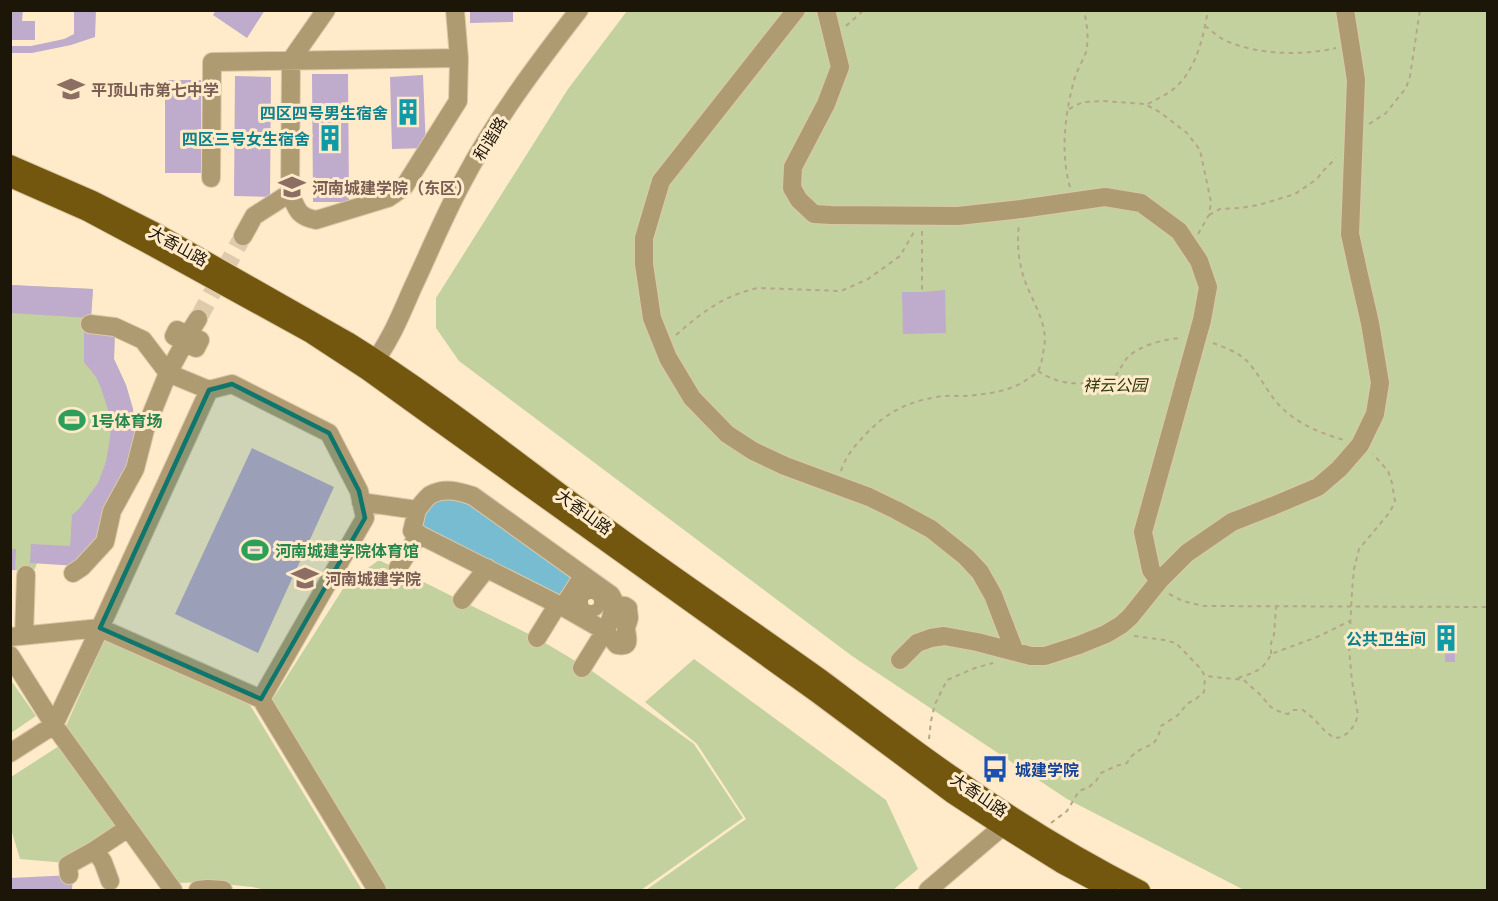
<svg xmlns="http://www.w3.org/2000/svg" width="1498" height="901" font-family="Literata,'Noto Sans SC',serif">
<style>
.green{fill:#c3d19e}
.water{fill:#78bcd1}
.building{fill:#bfabcb}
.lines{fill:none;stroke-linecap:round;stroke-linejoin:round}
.minor-tunnel{stroke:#ddcbac;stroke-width:18;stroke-dasharray:18 9;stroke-linecap:butt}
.minor-casing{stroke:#dbc9aa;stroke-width:20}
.major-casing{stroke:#dbc9aa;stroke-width:20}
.path{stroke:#b5a58a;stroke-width:2;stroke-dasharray:4.5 4.5;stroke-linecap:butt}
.minor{stroke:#af9b72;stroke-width:18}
.major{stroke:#74570e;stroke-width:18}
.marked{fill:#0f766e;fill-opacity:0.2;stroke:#0f766e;stroke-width:4.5;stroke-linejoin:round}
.labels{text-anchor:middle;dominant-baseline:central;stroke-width:6;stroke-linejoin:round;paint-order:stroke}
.education-label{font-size:16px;font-weight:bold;fill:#785e54;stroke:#ffebc9;text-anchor:start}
.culture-label{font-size:16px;font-weight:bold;fill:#0d838f;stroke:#ffebc9;text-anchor:end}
.street-label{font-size:16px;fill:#1c1609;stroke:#ffebc9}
.park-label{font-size:16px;font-style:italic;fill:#303910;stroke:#ffebc9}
.leisure-label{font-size:16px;font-weight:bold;fill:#27864d;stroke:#ffebc9;text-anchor:start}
.transit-label{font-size:16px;font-weight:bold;fill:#164399;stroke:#ffebc9;text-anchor:start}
</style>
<rect width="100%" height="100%" fill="#ffebc9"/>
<path class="green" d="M627,11H1487V890H1244L1067,799L852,656L459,361L436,328V298L568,89Z
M10,285L93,289L90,329L115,330L114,359L126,385L133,409L135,447L98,546L37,563L35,569L26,571L11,570Z
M379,560L537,638L592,671L694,744L743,818L641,890H385L272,700L346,584Z
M105,639L250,705L362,890H267L252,887L204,882L179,883L65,728Z
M694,659L886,800L918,869L893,890H646L746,819L697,744L645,702Z
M10,679L36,716L11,733H10Z
M59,746L116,827L66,863L20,859L11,829V777Z"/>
<path class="water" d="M438,497L463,498L577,577L563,601L419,529L429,503Z"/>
<path class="building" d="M10,10H23L22,21H35V40H10Z
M74,10H96L95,37L71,45L32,53H10V46H31L64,39L74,34Z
M216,10H265L247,38L213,15Z
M470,10H513V22L470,23Z
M312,74H348L349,202H313Z
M423,75L426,148L392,149L390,77Z
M235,76L271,77L270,197L234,196Z
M165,80H201V173H165Z
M10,285L93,289L91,318L10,313Z
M945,290L946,333L903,334L902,292H922Z
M84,329L115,330L114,359L126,385L133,409L135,447L98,546L78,566L30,563L31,544L70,546L72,515L79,509L98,483L106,462L110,438L111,424L109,413L101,388L96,377L84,362Z
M252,448L334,487L258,653L175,614Z
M10,549H16L15,570H10Z
M1436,622H1448V630H1455V662H1445V645H1436Z
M73,875L72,890H10V878Z"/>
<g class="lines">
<path class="minor-tunnel" d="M198,319L243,236"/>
<defs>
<path id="minor" d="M455,10L459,58
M796,10L661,181L644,238V264L652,318L668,358L692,398L727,434L753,451L785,466L869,497L896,510L931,529L966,557L980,572L993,595L1015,652
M826,10L840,67L826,104L793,167L792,188L799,200L814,214L831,215L958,216L1021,209L1105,197L1141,203L1179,231L1199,261L1208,287L1202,320L1143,532L1151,570L1159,581
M211,178L212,62L459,58L458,101L404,187L388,198L316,220C297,216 297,209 290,193
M243,236L254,216L290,193L291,60L326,10
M188,335L200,340L196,348L174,336L177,330L188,335L198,319
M185,342L168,373L209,390L100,628L261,699
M368,370C388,346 400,317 412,289C429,253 444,216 463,181C495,120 537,64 579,10
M209,390L232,384L329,433L359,491L365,518L261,699L377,890
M361,502L417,510C421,505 425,499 430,495C444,487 459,491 473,496L611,595L615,603L610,621L605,631L563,607L412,531L417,510
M398,568L419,534
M73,573L82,567L105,542L112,511L135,469L145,430L168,373L143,340L115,327L90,324
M585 602a6 6 0 1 1 12 0a6 6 0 1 1-12 0Z
M462,600L487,568
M563,607L583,576
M24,635L26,575
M10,637L100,628
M537,638L558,604
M10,655L54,725L173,890
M900,660L917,643L931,638L944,636L977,642L1031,656H1045L1079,645L1106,634L1121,625L1130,617L1159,581L1187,553L1232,522L1273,506L1318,487L1339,469L1360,445L1375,414L1380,383L1370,323L1359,275L1350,234L1356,80L1345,10
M582,668L605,631L617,645C633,648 626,636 626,628C626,626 629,620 629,618C629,616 628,611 628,608L625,606L614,605
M10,753L54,725L100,628
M95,850L103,862L110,881
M69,875L68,865L95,850L128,828
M198,890L208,889L223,890
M928,890L1002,827L1010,815"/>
<path id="major" d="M10,164L93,200L156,232L348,341C435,395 517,461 600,522C673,576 748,626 822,679C866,712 910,746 955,777C1014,819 1076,857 1141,890
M10,178L87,212L147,244L309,333L367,371L435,420L816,693L953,795L1002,827L1061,864L1110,890"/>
</defs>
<use href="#minor" class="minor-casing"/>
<use href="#major" class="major-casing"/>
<path class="path" d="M846,26L864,10
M1205,26C1211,30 1217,36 1224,40C1257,55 1301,56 1336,48
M1148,104C1157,99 1168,94 1176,87C1197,67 1203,38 1208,10
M1069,109L1083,102L1103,101L1145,104L1161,113L1187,133L1200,150L1211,202L1209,215L1198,234
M1369,124L1386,113L1406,88L1410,76L1420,10
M1070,187C1060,152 1065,112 1075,77C1078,69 1083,60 1086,52C1089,38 1087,24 1084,10
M1209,215L1220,209L1240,208L1259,205L1295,194L1317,179L1323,171L1336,158
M922,231V292
M676,335C701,313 724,295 758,288L841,291L868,279L900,256L914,232
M1213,343C1224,347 1237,352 1246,360C1258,372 1267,392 1279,405C1297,424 1320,433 1344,440
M1038,371C1058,384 1074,385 1097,382C1102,381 1110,379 1115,376C1120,371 1123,362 1128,357C1140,345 1165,339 1181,338
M841,471C845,457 856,444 866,434C887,412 907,402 937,397C946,395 955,396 964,396C987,394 1011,392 1029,378C1033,376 1037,373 1039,369C1042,362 1043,354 1044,347C1049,324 1030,298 1024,278C1018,261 1017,241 1019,224
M1169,594L1183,601L1203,606L1488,607
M1134,636L1164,640L1176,643L1200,668L1205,676L1244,680C1248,684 1251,687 1255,690C1271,703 1264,708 1288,714L1293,710H1303L1313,718L1324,730L1334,738L1342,737L1349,732L1355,724L1358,715L1352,681L1349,649L1352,591L1354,569L1359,549L1390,512L1395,501L1392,483L1388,471L1373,454
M1271,654V643L1274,635L1276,607
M1238,678C1255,672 1263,671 1271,654L1317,637L1350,621
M929,739L931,721L935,704L947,680L975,668L993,663
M1051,823L1067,811L1079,791L1089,787L1096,781L1101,773L1116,766L1127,763C1129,760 1130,757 1133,755C1147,742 1156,751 1161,726L1178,715L1187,704L1197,698L1204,692L1205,676"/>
<use href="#minor" class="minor"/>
<use href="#major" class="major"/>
</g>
<path class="marked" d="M232,384L329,433L359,491L365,518L261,699L100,628L209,390Z"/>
<defs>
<symbol id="school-bare" viewBox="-9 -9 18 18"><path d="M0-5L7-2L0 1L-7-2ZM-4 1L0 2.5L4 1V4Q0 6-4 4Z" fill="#8d6e63" stroke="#ffebc9" stroke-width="2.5" paint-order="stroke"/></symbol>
<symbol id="building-bare" viewBox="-9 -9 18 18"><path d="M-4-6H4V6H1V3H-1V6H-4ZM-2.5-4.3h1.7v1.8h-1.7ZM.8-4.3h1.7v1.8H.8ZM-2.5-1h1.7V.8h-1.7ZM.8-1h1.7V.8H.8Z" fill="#0f9aa8" stroke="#ffebc9" stroke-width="2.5" paint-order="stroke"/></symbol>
<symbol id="university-bare" viewBox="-9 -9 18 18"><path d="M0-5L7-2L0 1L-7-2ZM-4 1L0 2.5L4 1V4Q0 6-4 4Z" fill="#8d6e63" stroke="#ffebc9" stroke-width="2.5" paint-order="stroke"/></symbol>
<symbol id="stadium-bare" viewBox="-9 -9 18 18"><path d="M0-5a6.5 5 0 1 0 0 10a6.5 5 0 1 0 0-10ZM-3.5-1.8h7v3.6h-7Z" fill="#2e9e5b" stroke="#ffebc9" stroke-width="2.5" paint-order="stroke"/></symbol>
<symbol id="bus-bare" viewBox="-9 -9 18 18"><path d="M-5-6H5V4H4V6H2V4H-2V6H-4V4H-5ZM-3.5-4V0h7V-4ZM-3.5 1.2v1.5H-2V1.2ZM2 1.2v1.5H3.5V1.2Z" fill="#1a4fb4" stroke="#ffebc9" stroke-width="2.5" paint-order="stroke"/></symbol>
</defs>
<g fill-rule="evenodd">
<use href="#school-bare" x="52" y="70" width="38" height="38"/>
<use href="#building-bare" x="389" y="93" width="38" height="38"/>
<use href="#building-bare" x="311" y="119" width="38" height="38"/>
<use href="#university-bare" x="273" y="168" width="38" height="38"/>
<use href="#stadium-bare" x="53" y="401" width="38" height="38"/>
<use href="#stadium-bare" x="236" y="531" width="38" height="38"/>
<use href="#university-bare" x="286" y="559" width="38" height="38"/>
<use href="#building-bare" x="1427" y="619" width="38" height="38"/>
<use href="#bus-bare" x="976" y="750" width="38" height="38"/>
</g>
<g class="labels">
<g class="education-label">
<text x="91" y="89">平顶山市第七中学</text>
<text x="312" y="187">河南城建学院（东区）</text>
<text x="325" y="578">河南城建学院</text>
</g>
<g class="culture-label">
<text x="388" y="112">四区四号男生宿舍</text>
<text x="310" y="138">四区三号女生宿舍</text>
<text x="1426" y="638">公共卫生间</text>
</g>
<g class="street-label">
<text transform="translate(489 138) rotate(-58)">和谐路</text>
<text transform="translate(179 245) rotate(29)">大香山路</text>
<text transform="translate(585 511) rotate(36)">大香山路</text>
<text transform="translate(980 794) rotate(34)">大香山路</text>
</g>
<g class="park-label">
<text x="1115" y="384">祥云公园</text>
</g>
<g class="leisure-label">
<text x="92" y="420">1号体育场</text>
<text x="275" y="550">河南城建学院体育馆</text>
</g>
<g class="transit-label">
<text x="1015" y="769">城建学院</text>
</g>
</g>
<rect width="1498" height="901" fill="none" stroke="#1c1609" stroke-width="24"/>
</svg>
